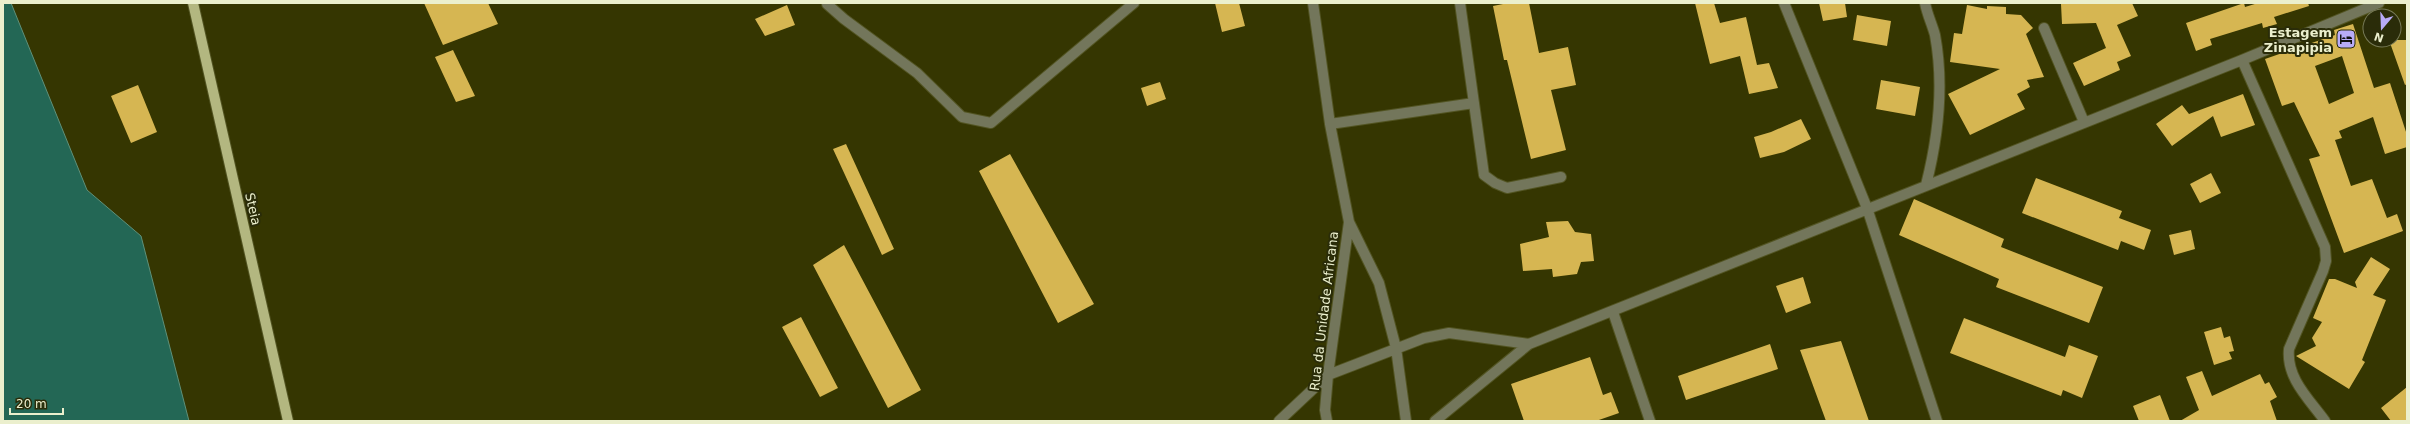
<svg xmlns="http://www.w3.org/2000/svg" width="2410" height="424" font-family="'DejaVu Sans',sans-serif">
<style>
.water{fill:#236755;stroke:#5f9079}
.building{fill:#d6b652;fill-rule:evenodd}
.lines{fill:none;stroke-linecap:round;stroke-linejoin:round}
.minor-casing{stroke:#525422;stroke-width:12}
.major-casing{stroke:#525422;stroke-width:12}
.minor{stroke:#73765b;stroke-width:10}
.major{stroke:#b3b780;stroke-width:10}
.labels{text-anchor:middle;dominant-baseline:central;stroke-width:4;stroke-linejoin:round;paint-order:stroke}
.poi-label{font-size:13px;font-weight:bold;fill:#ebefcd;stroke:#2a2c09;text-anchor:end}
.street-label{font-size:13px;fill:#ebefcd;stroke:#2a2c09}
</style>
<rect width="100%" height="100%" fill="#353601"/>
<path class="water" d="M3,3H11L87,190L141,236L189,421H3Z"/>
<path class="building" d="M424,3H488L498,24L443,45Z
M1215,3H1239L1245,26L1222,32Z
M1508,3H1529L1539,53L1568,47L1576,85L1551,90L1566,150L1531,159L1507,60H1504L1493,6Z
M1695,3H1714L1720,23L1746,17L1757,65L1769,63L1778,88L1749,94L1740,56L1710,64Z
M1819,3H1845L1847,17L1823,21Z
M2132,3L2138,16L2117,25L2131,56L2117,62L2120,70L2084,86L2073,63L2106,48L2096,23L2062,24L2061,4Z
M2244,3L2245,7L2258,3H2308L2309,6L2274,17L2277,24L2263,28L2262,23L2210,39L2212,45L2196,51L2186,23Z
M787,5L795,25L765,36L755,19Z
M1967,5L1987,9V6L2006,7V14L2021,15L2033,28L2026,34L2044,77L2027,80L2030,87L2017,94L2025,109L1970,135L1948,94L2000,69L1950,62L1954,33L1962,34Z
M1857,15L1891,21L1887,46L1853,40Z
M2353,24L2374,88L2390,83L2407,135V147L2385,154L2373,117L2339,131L2342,138L2335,140L2351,186L2372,179L2387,218L2397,214L2403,231L2344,253L2309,159L2320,156L2294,102L2282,106L2265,59L2335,35L2334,30ZM2342,56L2354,93L2329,104L2315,66Z
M2389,40H2407V84L2405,85Z
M453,50L475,96L456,102L435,57Z
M1881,80L1920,87L1915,116L1876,109Z
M1160,82L1166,99L1147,106L1141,88Z
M138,85L157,132L131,143L111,96Z
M2243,94L2255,125L2221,137L2213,116L2172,146L2156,124L2182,105L2189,114Z
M1801,119L1811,139L1784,152L1760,158L1754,137L1771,132Z
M846,144L894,249L882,255L833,149Z
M1010,154L1094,304L1058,323L979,171Z
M2211,173L2221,193L2200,203L2190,184Z
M2036,178L2122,211L2119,218L2151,230L2144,250L2121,241L2118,250L2022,213Z
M1914,199L2004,239L2001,247L2103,287L2089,323L1996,287L1999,279L1899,235Z
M1568,221L1575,232L1591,234L1594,261L1581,262L1577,274L1553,277L1552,269L1523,271L1520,244L1549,237L1546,222Z
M2191,230L2195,249L2174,255L2169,235Z
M844,245L921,390L888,408L813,265Z
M2371,257L2390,269L2373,295L2386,300L2362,360L2365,362L2349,389L2296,356L2316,346L2312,338L2322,322L2313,318L2329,279H2335L2357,288L2355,282Z
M1803,277L1811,303L1786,313L1776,286Z
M801,317L838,388L820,397L782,327Z
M1964,318L2065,357L2069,345L2098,356L2082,398L2063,390L2061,396L1950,353Z
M2221,327L2224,338L2230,336L2234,351L2229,352L2232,359L2214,365L2204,332Z
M1841,341L1869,421H1826L1800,350Z
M1770,344L1778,369L1686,400L1678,376Z
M1590,357L1603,395L1611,392L1619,413L1596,421H1524L1511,384Z
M2202,371L2212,396L2260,374L2265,384L2269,382L2277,397L2270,401L2277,421H2180L2199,410L2186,377Z
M2407,387V421H2391L2381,408Z
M2160,395L2170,421H2139L2133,406Z"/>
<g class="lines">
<defs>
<path id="minor" d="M1313,3L1330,124L1349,222L1379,283L1396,348L1406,421
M1460,3L1484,175L1495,183L1507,188L1561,177
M1784,3L1867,208L1937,421
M1925,3C1927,14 1932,24 1935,35C1944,84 1938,138 1926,185
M827,4L844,19L917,73L962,117L991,123L1134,3
M2044,28L2084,122
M2242,60L2325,247L2326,261L2323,271L2289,349C2286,378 2309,399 2325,421
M1330,124L1474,103
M1613,312L1650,421
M1279,421L1328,375L1424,338L1449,333L1529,344
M1327,421L1325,410L1328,375L1349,222
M1435,421L1529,344L2242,60L2379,3"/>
<path id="major" d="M193,3L288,421"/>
</defs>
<use href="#minor" class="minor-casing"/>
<use href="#major" class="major-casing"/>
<use href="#minor" class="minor"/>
<use href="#major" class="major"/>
</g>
<defs>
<symbol id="hotel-square" viewBox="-11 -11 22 22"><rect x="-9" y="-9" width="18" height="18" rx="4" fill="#b8abf7" stroke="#2a2c09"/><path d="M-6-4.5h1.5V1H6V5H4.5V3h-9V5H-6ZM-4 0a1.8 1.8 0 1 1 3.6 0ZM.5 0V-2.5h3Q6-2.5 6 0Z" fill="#111"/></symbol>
</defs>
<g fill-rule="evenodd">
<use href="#hotel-square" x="2335" y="28" width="22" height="22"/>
</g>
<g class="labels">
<g class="poi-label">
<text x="2332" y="32">Estagem<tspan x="2332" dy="15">Zinapipia</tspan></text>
</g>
<g class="street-label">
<text transform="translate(253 209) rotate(77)">Steia</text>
<text transform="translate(1324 311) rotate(-83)">Rua da Unidade Africana</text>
</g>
</g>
<rect width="2410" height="424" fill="none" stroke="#ebefcd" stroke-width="8"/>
<g transform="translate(2382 28) rotate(199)"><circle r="19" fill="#2a2c09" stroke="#777a57"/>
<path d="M0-3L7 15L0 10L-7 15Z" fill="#b8abf7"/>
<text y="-6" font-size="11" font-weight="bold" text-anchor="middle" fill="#ebefcd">N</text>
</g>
<path d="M10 408v6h53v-6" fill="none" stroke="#ebefcd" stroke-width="2"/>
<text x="16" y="408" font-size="12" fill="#ebefcd" stroke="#2a2c09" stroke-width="3" paint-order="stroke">20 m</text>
</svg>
